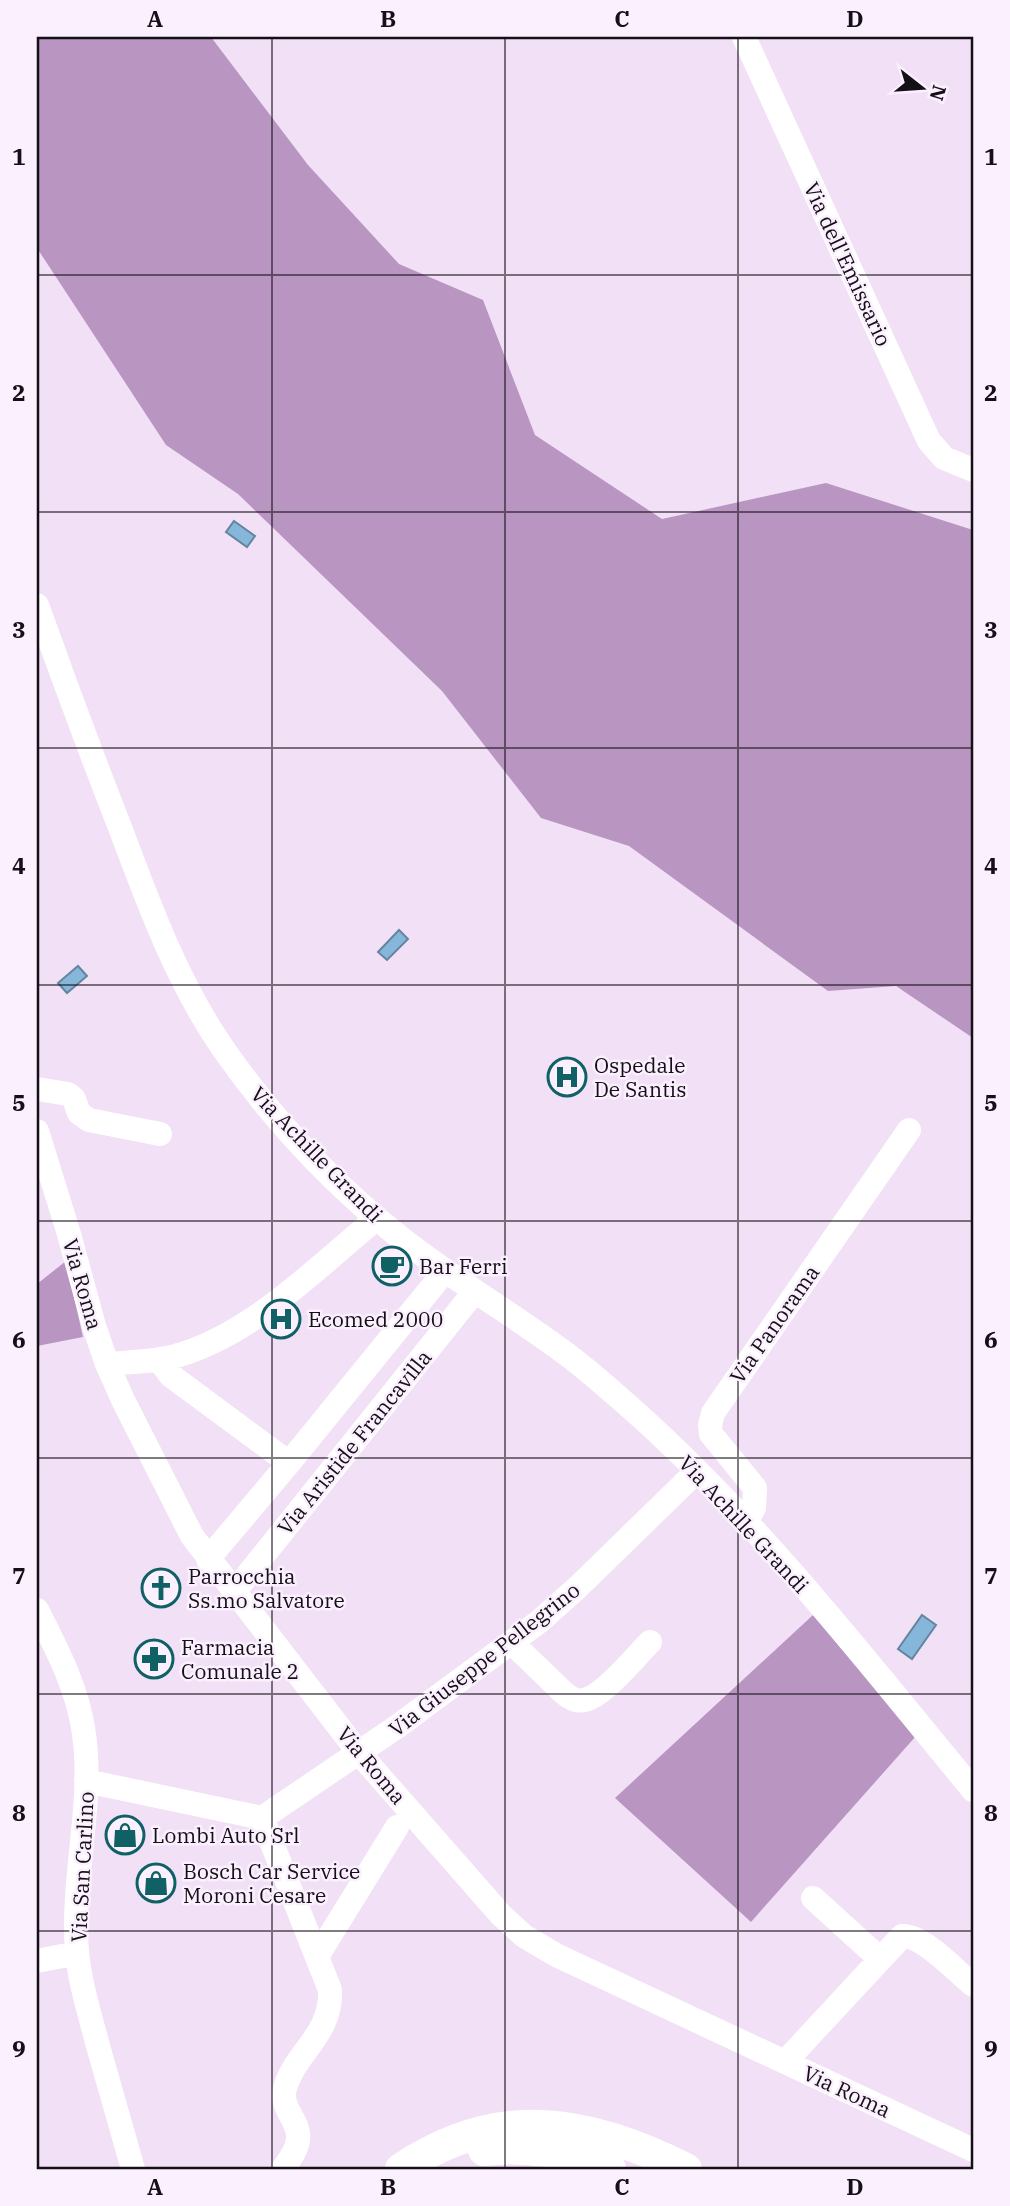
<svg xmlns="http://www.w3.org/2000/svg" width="1010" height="2206" font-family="'IBM Plex Serif',serif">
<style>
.forest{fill:#b995c1}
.water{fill:#86b7db;stroke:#6485a0;stroke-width:2}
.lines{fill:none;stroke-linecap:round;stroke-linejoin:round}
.minor{stroke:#fff;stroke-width:24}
.major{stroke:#fff;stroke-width:32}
.grid{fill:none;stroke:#150f17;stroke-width:2;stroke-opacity:0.55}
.labels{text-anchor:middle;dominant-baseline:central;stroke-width:5;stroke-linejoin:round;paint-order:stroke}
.street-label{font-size:21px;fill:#150f17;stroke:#fbf0fe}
.poi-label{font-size:21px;fill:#150f17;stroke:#fbf0fe;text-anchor:start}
.neatline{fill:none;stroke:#150f17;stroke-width:2.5}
.grid-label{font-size:23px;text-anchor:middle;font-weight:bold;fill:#150f17}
</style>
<rect width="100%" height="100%" fill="#f2e0f6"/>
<path class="forest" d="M37,37H211L308,165L399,264L483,300L535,435L662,519L826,483L973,530V1038L896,986L828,991L629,846L541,818L442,691L238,494L166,445L37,248V168L39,157L37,154Z
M66,1261L83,1337L37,1346V1284Z
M813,1615L916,1736L751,1922L615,1798Z"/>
<path class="water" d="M234,521L255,536L247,547L226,532Z
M399,930L408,939L387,960L378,952Z
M78,966L87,976L67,993L58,983Z
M922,1615L936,1625L912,1659L898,1649Z"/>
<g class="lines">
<path class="minor" d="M744,37L929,441L944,458L973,470
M37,605C64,681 92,756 121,830C149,905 177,981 222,1047C272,1119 334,1185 402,1239C453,1279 509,1312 561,1350C586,1368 609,1389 632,1409C760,1523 865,1659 973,1790
M37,1089L68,1094L74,1099L79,1113L89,1120L160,1134
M37,1131L69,1234L94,1326L107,1364L123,1400L192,1536L359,1753L501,1915L524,1936L556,1955L973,2150
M159,1360L170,1375L289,1463
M107,1364C129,1362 151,1362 172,1357C250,1337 316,1268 377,1218
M746,1522L754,1508L755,1488L711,1434L710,1425L713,1413L909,1130
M208,1559L289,1463L445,1271
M234,1592L475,1291
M37,1610C57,1649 78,1689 84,1734C94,1804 71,1880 77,1952C80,1984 90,2015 98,2046C110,2087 121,2128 133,2169
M512,1643L564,1693C570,1698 576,1702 584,1700C603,1697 636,1656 650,1642
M86,1781L262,1818L398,1726L540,1621L579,1586L697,1471
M262,1818L330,1990C332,2035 295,2052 285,2088C279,2109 301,2121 298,2140C297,2150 289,2161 283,2169
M813,1898L879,1958
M318,1955L397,1827
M37,1961L77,1953
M785,2062L902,1936C922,1934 957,1972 973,1985"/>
<path class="major" d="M484,2150C529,2145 568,2152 610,2169
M401,2169C500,2103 586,2120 686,2169"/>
</g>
<path class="grid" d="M272,37V2169M505,37V2169M738,37V2169M37,275H973M37,512H973M37,748H973M37,985H973M37,1221H973M37,1458H973M37,1694H973M37,1931H973"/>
<defs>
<symbol id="hospital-ring" viewBox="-11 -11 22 22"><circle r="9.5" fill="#fbf0fe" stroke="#106166" stroke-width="1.5"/><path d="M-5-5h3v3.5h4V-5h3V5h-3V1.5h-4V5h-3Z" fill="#106166"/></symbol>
<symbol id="cafe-ring" viewBox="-11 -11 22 22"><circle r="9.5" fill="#fbf0fe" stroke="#106166" stroke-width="1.5"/><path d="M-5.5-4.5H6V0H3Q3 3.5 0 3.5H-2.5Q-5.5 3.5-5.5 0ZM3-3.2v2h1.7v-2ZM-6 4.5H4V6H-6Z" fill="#106166"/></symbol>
<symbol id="church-ring" viewBox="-11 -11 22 22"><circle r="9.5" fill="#fbf0fe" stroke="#106166" stroke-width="1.5"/><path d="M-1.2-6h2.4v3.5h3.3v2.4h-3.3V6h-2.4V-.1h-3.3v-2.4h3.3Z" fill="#106166"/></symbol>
<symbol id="pharmacy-ring" viewBox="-11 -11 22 22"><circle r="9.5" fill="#fbf0fe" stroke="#106166" stroke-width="1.5"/><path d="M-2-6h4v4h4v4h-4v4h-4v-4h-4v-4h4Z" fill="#106166"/></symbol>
<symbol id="shop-ring" viewBox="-11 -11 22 22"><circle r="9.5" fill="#fbf0fe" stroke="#106166" stroke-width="1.5"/><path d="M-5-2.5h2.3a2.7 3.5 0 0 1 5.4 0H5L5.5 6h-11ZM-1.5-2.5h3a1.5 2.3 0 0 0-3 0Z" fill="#106166"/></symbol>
</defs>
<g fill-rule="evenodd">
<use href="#hospital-ring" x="545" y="1055" width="44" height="44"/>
<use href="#cafe-ring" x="370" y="1244" width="44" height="44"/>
<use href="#hospital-ring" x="259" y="1297" width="44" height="44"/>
<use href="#church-ring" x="139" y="1566" width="44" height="44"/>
<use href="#pharmacy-ring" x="132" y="1637" width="44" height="44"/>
<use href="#shop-ring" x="103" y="1813" width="44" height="44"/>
<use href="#shop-ring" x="134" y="1861" width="44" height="44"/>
</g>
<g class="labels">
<g class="street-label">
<text transform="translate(848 264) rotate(65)">Via dell'Emissario</text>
<text transform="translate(317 1154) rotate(46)">Via Achille Grandi</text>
<text transform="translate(83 1284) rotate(74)">Via Roma</text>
<text transform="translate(774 1324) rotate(-55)">Via Panorama</text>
<text transform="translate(354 1442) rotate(-51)">Via Aristide Francavilla</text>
<text transform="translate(744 1524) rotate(47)">Via Achille Grandi</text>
<text transform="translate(484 1659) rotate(-38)">Via Giuseppe Pellegrino</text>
<text transform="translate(372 1765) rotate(50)">Via Roma</text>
<text transform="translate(82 1867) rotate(-87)">Via San Carlino</text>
<text transform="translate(847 2091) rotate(25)">Via Roma</text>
</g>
<g class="poi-label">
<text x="594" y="1065">Ospedale<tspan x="594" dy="24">De Santis</tspan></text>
<text x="419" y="1266">Bar Ferri</text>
<text x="308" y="1319">Ecomed 2000</text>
<text x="188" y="1576">Parrocchia<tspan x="188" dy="24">Ss.mo Salvatore</tspan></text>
<text x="181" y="1647">Farmacia<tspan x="181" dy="24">Comunale 2</tspan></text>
<text x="152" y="1835">Lombi Auto Srl</text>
<text x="183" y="1871">Bosch Car Service<tspan x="183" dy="24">Moroni Cesare</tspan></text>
</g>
</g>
<rect width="1010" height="2206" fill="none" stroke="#fbf0fe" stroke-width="77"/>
<g transform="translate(922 88) rotate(107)" stroke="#fbf0fe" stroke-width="5" paint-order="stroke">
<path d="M0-5L12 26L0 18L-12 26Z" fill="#150f17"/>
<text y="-10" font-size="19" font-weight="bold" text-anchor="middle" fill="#150f17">N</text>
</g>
<rect x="38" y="38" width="934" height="2130" class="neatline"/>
<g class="grid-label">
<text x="155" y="27">A</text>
<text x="388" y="27">B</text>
<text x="622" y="27">C</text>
<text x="855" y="27">D</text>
<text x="19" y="165">1</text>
<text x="991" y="165">1</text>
<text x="19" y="401">2</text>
<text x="991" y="401">2</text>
<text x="19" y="638">3</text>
<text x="991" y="638">3</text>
<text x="19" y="874">4</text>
<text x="991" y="874">4</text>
<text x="19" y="1111">5</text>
<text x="991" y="1111">5</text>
<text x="19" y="1348">6</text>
<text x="991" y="1348">6</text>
<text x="19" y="1584">7</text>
<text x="991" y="1584">7</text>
<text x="19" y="1821">8</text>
<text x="991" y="1821">8</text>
<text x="19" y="2057">9</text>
<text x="991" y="2057">9</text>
<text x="155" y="2195">A</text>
<text x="388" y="2195">B</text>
<text x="622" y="2195">C</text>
<text x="855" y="2195">D</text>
</g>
</svg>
